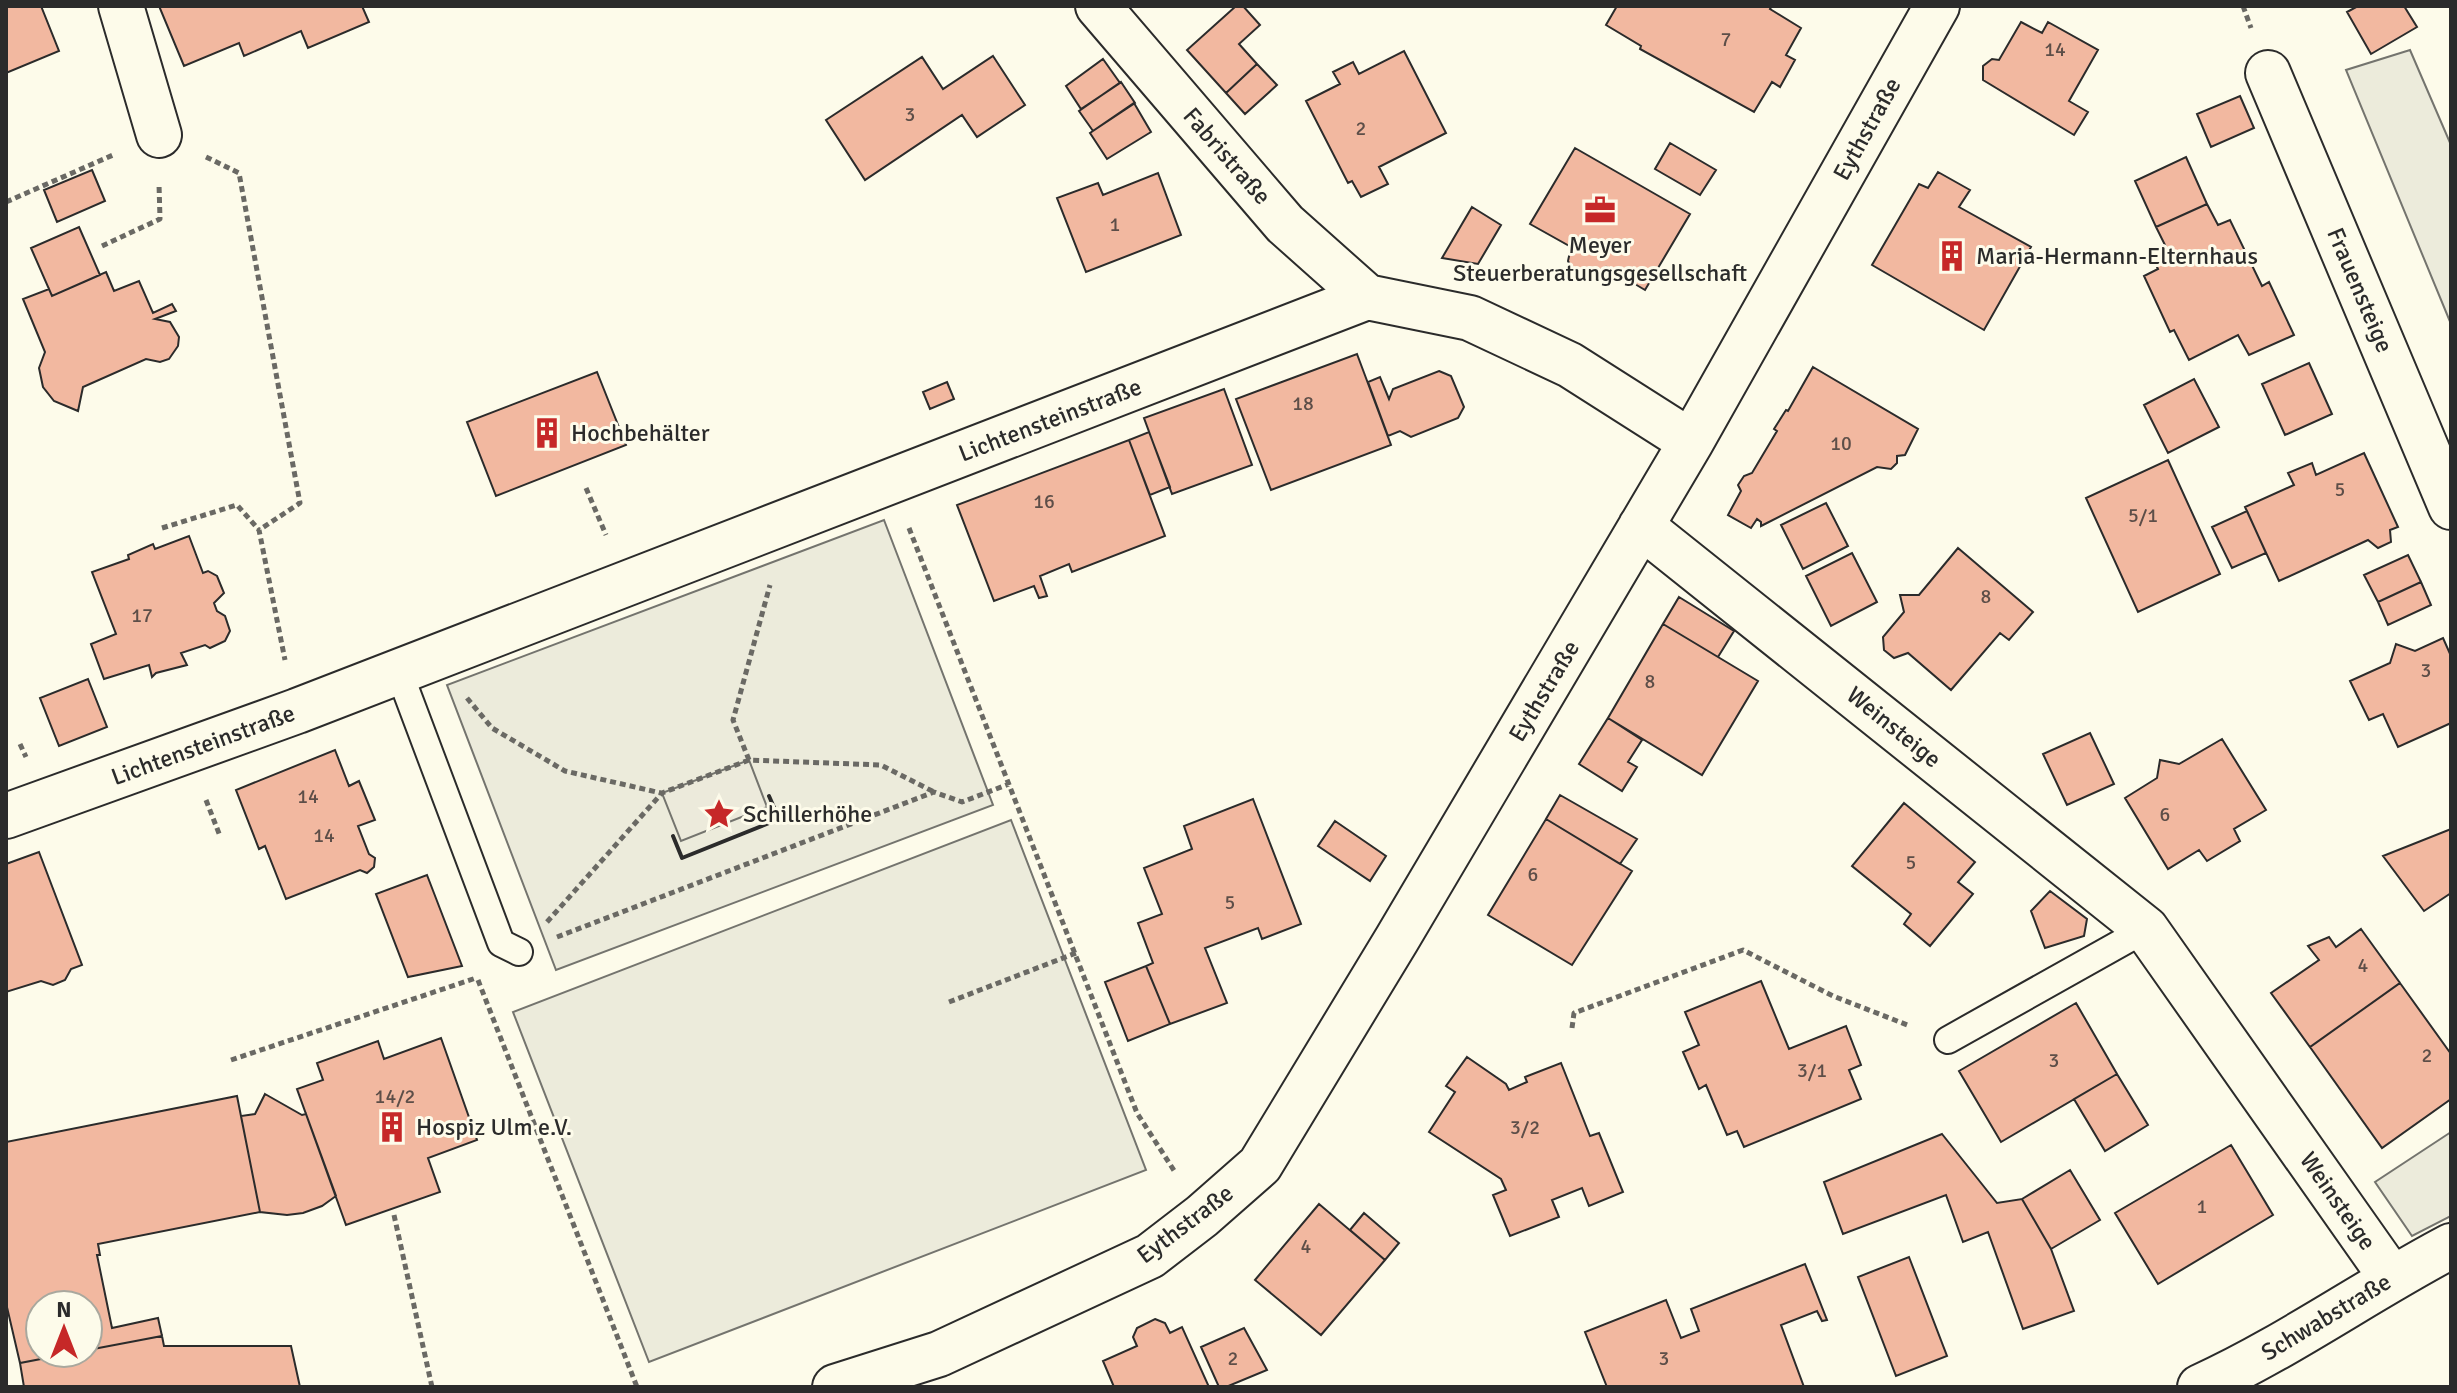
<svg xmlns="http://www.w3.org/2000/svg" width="2457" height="1393" font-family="Signika,sans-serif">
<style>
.green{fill:#ecebdb;stroke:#74746e;stroke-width:2}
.parking{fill:#eceadb;stroke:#74746e;stroke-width:2}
.building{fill:#f2b8a0;stroke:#2b2b2b;stroke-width:2}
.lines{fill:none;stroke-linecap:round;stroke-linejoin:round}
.service-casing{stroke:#2b2b2b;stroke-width:30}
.minor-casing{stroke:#2b2b2b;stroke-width:48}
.path{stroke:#6a6964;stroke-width:5;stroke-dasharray:6 4;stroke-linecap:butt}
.service{stroke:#fdfbea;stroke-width:26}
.minor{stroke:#fdfbea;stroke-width:44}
.wall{stroke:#2b2b2b;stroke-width:4}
.labels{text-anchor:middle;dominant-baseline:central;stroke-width:6;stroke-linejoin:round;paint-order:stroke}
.number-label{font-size:20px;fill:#5d4e48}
.street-label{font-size:24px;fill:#2b2b2b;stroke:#fdfbea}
.poi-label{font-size:24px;fill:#2b2b2b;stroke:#fdfbea;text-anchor:start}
</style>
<rect width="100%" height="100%" fill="#fdfbea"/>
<path class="green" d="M2410,50L2451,145V324L2346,70Z
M884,520L993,805L556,970L447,685Z
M1011,820L1146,1170L649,1362L513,1012Z
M2451,1132V1216L2412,1236L2375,1182Z"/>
<path class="parking" d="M749,760L767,807L681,841L662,793Z"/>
<path class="building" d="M6,6H41L59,51L6,73Z
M159,6H362L369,22L308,48L301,31L244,56L239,43L184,66Z
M1236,6H1243L1260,25L1239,44L1257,64L1226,93L1187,50Z
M1617,6H1772L1770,9L1801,28L1786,55L1795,60L1780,87L1772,82L1754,112L1640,49L1641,46L1606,25Z
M2358,6H2404L2417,27L2371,54L2347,12Z
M2021,22L2042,33L2048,22L2098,50L2069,101L2088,112L2074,135L1983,80V66L1992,59L1999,60Z
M1404,51L1446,133L1379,167L1388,184L1361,197L1352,181L1348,183L1306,101L1340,84L1333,72L1353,62L1359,74Z
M993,56L1025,105L977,137L962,115L865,180L826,120L922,57L943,89Z
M1103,59L1120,83L1081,109L1066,86Z
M1257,64L1277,85L1245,114L1226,93Z
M1121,82L1135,103L1093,131L1079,111Z
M2240,96L2254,128L2211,147L2197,114Z
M1134,103L1151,132L1107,159L1090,133Z
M1670,143L1716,170L1700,195L1655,169Z
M1575,148L1690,214L1645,290L1606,267L1587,277L1575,273L1568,261L1571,247L1530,224Z
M2186,157L2207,204L2156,227L2135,181Z
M92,170L105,201L57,222L44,190Z
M1938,172L1970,190L1959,207L2031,247L1984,330L1872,265L1919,184L1928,188Z
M1158,173L1181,235L1086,272L1057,198L1098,183L1103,195Z
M2207,204L2218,225L2230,220L2262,286L2269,282L2294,335L2249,355L2238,335L2189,360L2174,330L2170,332L2144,276L2158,269L2152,256L2167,249L2156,227Z
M1472,207L1501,225L1478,264L1442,258Z
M79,227L100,275L52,296L31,248Z
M106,272L114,291L139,281L153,313L172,304L176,311L155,319L170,322L179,337L178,346L169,359L160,362L146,359L83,387L78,411L54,401L43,387L39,368L45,352L23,299L49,289L52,296Z
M1357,354L1391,445L1271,490L1236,399Z
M2309,363L2332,414L2285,435L2262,384Z
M1813,367L1918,429L1905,455L1897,456V463L1891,469L1877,467L1761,526V522L1757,519L1751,528L1728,515L1741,491L1738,485L1744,476L1752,473L1777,431L1774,429L1786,410L1788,411Z
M1439,371L1451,376L1464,407L1458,418L1411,437L1400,431L1388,436L1368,382L1380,377L1389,399L1393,389Z
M597,372L626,445L496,496L467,422Z
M2194,379L2219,427L2168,453L2144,405Z
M947,382L954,399L930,409L923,392Z
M1224,389L1252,465L1172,494L1144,418Z
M1149,432L1170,487L1150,495L1129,440Z
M1129,440L1165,536L1072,572L1069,564L1040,576L1047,596L1039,598L1034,586L994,601L957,505Z
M2364,453L2398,527L2390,530L2391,542L2378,548L2368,540L2279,581L2245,507L2294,485L2288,473L2312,463L2316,475Z
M2168,460L2220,574L2138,612L2086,498Z
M1826,503L1848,546L1803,569L1781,525Z
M2247,511L2266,553L2232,568L2212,527Z
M189,536L203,573L208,571L217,576L224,593L214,603L217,611L225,616L230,631L225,641L210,648L205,645L181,653L187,665L156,673L152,677L149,665L104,679L91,644L116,634L92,572L129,559L128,555L153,544L155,549Z
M1958,548L2033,612L2009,640L2000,633L1951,690L1908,653L1894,658L1884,650L1883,637L1904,612L1900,595H1919Z
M1852,553L1877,602L1831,626L1806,576Z
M2408,555L2421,582L2378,602L2364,575Z
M2421,582L2431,605L2388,625L2378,602Z
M1679,597L1734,631L1718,657L1663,624Z
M1663,624L1758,681L1702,775L1608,718Z
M2443,638L2451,656V723L2398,747L2383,714L2369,720L2350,681L2390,663L2396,644L2415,651Z
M88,679L107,727L59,746L40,698Z
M1608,718L1642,740L1628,762L1637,767L1622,791L1579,764Z
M2090,733L2114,784L2067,805L2043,754Z
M2222,739L2266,810L2234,829L2240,841L2207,861L2199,850L2168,869L2125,798L2157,778L2160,760L2179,764Z
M335,750L349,786L359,781L375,820L358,826L369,854L375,858L374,867L367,873L360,870L286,899L265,846L259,849L236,790Z
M1560,795L1637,839L1620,864L1546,819Z
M1253,799L1301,924L1262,939L1258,928L1205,948L1227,1003L1170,1024L1146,966L1153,963L1138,923L1162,914L1144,868L1192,849L1184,826Z
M1904,803L1975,862L1958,882L1973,894L1930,946L1904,924L1911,914L1852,866Z
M1546,819L1632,871L1572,965L1488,915Z
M1335,821L1386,856L1370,881L1318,846Z
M2451,829V893L2424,911L2383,856Z
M39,852L82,965L71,969L65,980L53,985L41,981L6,992V864Z
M427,875L462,966L408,977L376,894Z
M2050,891L2087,919L2084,936L2045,948L2031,911Z
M2361,929L2400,983L2310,1047L2271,993L2319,960L2308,946L2329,937L2336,947Z
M1146,966L1170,1024L1128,1041L1105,982Z
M1761,981L1789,1049L1846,1026L1861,1065L1849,1070L1861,1099L1744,1147L1737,1131L1727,1135L1706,1085L1699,1089L1683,1052L1699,1045L1685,1012Z
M2400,983L2451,1054V1099L2382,1148L2310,1047Z
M2076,1003L2117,1074L2001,1142L1959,1071Z
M441,1038L477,1140L428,1158L440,1192L346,1225L297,1089L323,1080L317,1063L378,1041L384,1059Z
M1467,1057L1506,1084L1509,1090L1527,1082L1525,1077L1561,1063L1590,1136L1599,1133L1623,1192L1589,1206L1582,1188L1552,1200L1559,1217L1510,1236L1493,1195L1506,1190L1501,1179L1429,1132L1455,1092L1446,1086Z
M2117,1074L2148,1125L2105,1151L2074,1099Z
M265,1094L302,1115L306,1114L336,1196L322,1206L303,1213L287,1215L260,1212L241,1116L255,1114Z
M237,1096L260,1212L98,1244L100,1255H97L112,1328L158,1318L162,1336L88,1350V1305H40V1353H72L20,1363L6,1303V1142Z
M1942,1134L1997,1203L2022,1199L2051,1249L2074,1311L2023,1329L1988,1232L1963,1242L1946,1195L1843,1234L1824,1182Z
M2231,1145L2273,1215L2158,1284L2115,1213Z
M2070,1170L2100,1220L2051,1249L2022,1199Z
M1319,1204L1385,1260L1321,1335L1255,1280Z
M1364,1213L1399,1243L1385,1260L1350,1230Z
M1909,1257L1947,1356L1896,1376L1858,1277Z
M1805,1264L1827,1320L1822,1321L1817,1311L1781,1325L1804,1387H1607L1585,1332L1666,1300L1681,1338L1699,1331L1691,1309Z
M1155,1319L1165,1323L1170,1333L1182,1327L1209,1387H1114L1103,1361L1137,1346L1133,1337L1137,1328Z
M1244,1328L1267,1370L1226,1387H1219L1201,1347Z
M162,1336L164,1346H291L300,1387H24L20,1363L72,1353H88V1350Z"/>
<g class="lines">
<defs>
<path id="service" d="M399,672L501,943L519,952
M1948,1040L2146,929"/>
<path id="minor" d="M121,6L159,135
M1098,6L1285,224L1367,297
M2268,73L2451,507
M1641,526L2146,929L2391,1277
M6,816L297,711L1367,297L1470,318L1570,365L1691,442
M835,1387L939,1354L1150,1256L1202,1216L1260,1165L1397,939L1691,442L1937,6
M2200,1387C2286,1348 2367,1290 2451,1246"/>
</defs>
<use href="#service" class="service-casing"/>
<use href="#minor" class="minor-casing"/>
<path class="path" d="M2243,6L2251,28
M206,157L239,173L300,503L259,530L285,660
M6,202L113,155
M102,246L160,219L159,184
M586,488L606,535
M162,528L237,505L259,530
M909,528L1137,1113L1175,1172
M467,698L492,728L565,771L661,793
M20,744L26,757
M749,760L733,720L770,585
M206,800L220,836
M547,922L662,793L749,760L881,765L934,792
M557,937L934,792L962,802L1009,784
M478,980L637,1387
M949,1002L1076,953
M1572,1028L1574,1013L1743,950L1833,996L1910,1026
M231,1060L476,978
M394,1215L432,1387"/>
<use href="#service" class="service"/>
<use href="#minor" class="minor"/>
<path class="wall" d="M673,836L682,858L779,819L769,796"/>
</g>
<defs>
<symbol id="office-bare" viewBox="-9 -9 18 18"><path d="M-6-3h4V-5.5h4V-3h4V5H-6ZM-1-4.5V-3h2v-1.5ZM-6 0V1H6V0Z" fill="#c62828" stroke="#fdfbea" stroke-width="2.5" paint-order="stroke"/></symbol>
<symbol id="building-bare" viewBox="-9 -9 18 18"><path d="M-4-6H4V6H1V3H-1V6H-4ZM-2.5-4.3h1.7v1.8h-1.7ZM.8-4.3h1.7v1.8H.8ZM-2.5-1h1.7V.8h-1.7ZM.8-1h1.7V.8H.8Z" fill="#c62828" stroke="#fdfbea" stroke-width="2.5" paint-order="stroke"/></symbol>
<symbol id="sight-bare" viewBox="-9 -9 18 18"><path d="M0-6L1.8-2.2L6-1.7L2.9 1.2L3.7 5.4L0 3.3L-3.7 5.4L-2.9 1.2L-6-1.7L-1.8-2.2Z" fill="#c62828" stroke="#fdfbea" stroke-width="2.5" paint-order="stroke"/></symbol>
</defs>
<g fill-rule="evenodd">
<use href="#office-bare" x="1578" y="188" width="44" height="44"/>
<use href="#building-bare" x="1930" y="234" width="44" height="44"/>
<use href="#building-bare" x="525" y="411" width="44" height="44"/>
<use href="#sight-bare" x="697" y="792" width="44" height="44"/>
<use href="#building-bare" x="370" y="1105" width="44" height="44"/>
</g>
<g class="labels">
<g class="number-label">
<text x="1726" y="39">7</text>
<text x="2055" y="49">14</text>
<text x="910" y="114">3</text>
<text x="1361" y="128">2</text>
<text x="1115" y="224">1</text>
<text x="1303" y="403">18</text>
<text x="1841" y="443">10</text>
<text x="2340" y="489">5</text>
<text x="1044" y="501">16</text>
<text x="2143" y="515">5/1</text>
<text x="1986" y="596">8</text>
<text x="142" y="615">17</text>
<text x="2426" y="670">3</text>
<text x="1650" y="681">8</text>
<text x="308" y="796">14</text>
<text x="2165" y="814">6</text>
<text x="324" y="835">14</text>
<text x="1911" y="862">5</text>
<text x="1533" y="874">6</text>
<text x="1230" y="902">5</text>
<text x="2363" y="965">4</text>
<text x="2427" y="1055">2</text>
<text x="2054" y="1060">3</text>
<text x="1812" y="1070">3/1</text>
<text x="395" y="1096">14/2</text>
<text x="1525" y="1127">3/2</text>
<text x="2202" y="1206">1</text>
<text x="1306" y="1246">4</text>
<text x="1233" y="1358">2</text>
<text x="1664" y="1358">3</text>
</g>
<g class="street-label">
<text transform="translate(1867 129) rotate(-61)">Eythstraße</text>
<text transform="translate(1227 156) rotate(49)">Fabristraße</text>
<text transform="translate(2360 290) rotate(67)">Frauensteige</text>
<text transform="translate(1050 420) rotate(-21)">Lichtensteinstraße</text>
<text transform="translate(1544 691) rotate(-59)">Eythstraße</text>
<text transform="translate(1894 727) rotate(39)">Weinsteige</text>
<text transform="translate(203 745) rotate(-20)">Lichtensteinstraße</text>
<text transform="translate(2338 1201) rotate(55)">Weinsteige</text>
<text transform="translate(1185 1224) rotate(-37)">Eythstraße</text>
<text transform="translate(2326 1317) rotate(-31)">Schwabstraße</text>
</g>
<g class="poi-label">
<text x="1600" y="245" text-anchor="middle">Meyer<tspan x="1600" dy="28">Steuerberatungsgesellschaft</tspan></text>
<text x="1976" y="256">Maria-Hermann-Elternhaus</text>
<text x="571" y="433">Hochbehälter</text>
<text x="743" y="814">Schillerhöhe</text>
<text x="416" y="1127">Hospiz Ulm e.V.</text>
</g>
</g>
<rect width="2457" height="1393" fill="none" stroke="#2b2b2b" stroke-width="16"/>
<g transform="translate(64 1329)"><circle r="38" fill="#fdfbea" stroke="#a9a89e" stroke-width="2"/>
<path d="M0-6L14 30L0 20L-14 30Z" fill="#c62828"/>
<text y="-12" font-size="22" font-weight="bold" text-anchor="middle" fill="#2b2b2b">N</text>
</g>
</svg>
